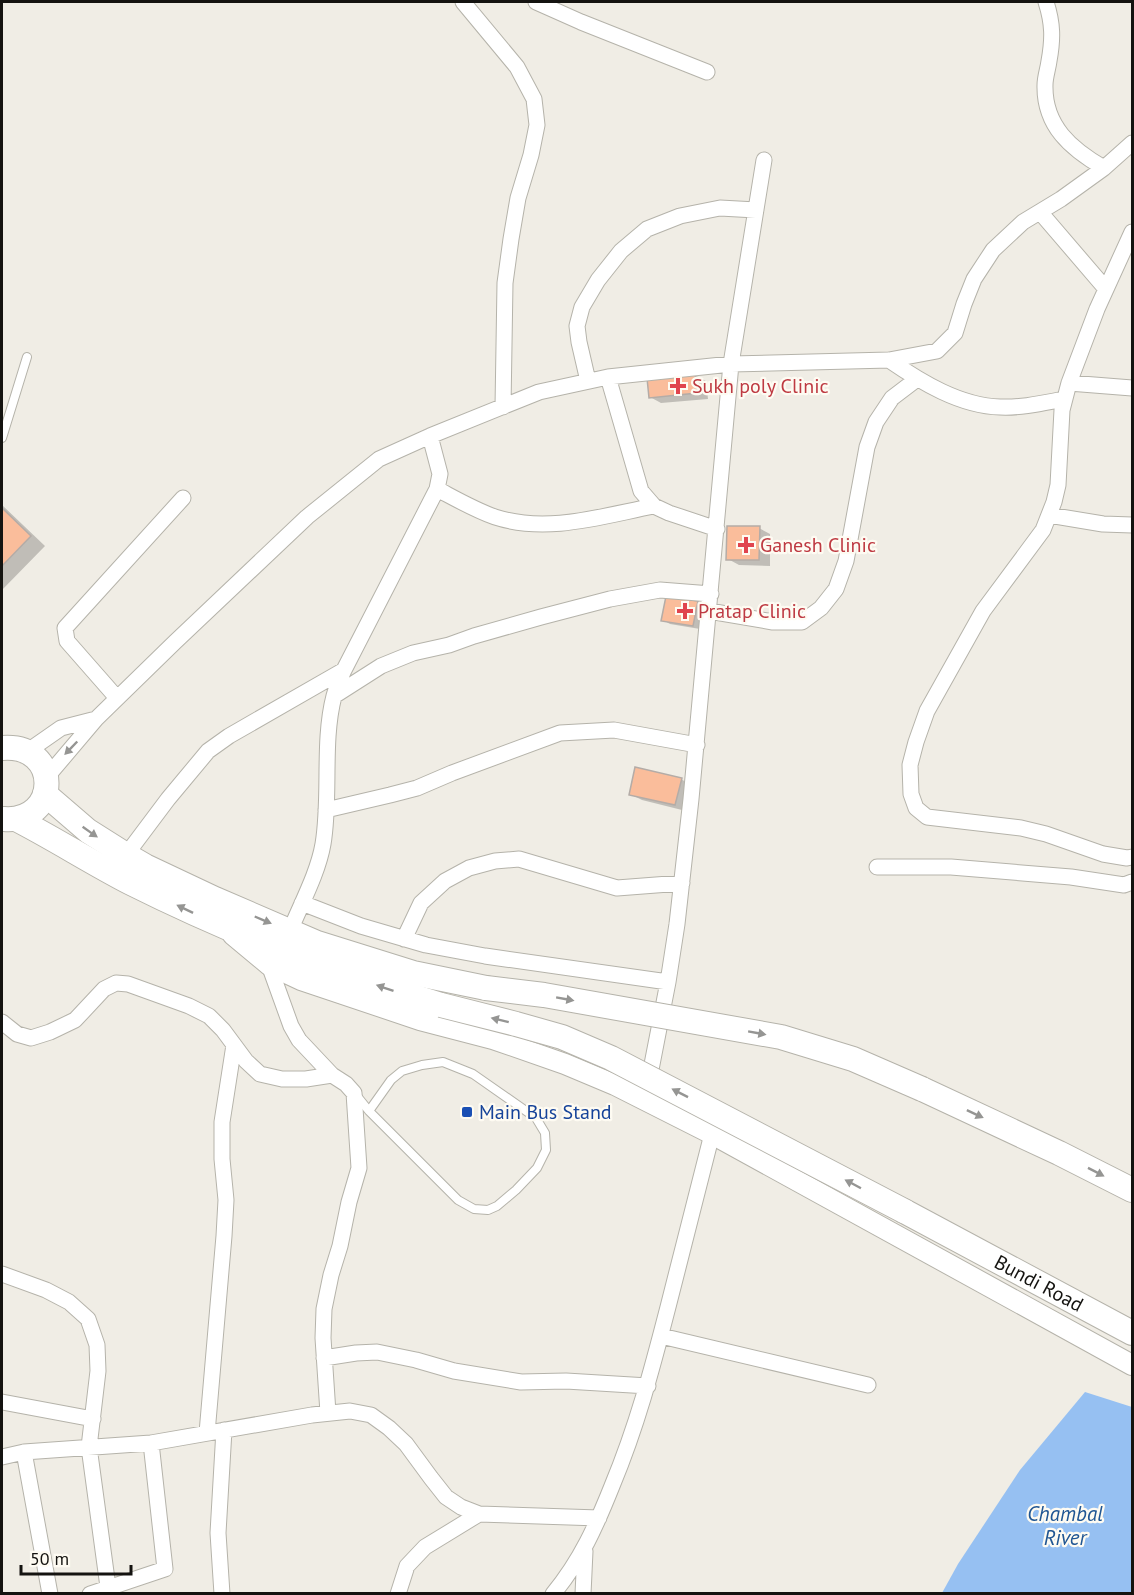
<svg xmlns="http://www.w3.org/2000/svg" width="1134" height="1595" font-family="'PT Sans',sans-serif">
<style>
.water{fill:#96c0f2}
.shadow{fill:#0003}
.building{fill:#fabd9b;stroke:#b4aca7;stroke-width:1.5}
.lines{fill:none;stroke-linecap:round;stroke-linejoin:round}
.service-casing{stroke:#b5b3aa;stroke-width:10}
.minor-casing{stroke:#b5b3aa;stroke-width:17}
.tertiary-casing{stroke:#b5b3aa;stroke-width:22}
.primary-casing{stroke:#b5b3aa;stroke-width:26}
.service{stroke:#fff;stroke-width:8}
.minor{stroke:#fff;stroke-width:15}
.tertiary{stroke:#fff;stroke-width:20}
.primary{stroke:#fff;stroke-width:24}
.primary-bridge-casing{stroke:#b5b3aa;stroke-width:26;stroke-linecap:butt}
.primary-bridge{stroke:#fff;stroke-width:24}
.oneway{fill:#959593}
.health-dot{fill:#e0444e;stroke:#fefbf2;stroke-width:2}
.transit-dot{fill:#1a4fb4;stroke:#fefbf2;stroke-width:2}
.labels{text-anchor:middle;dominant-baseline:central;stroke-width:4.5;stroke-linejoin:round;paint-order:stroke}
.health-label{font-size:20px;fill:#be3a42;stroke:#fefbf2;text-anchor:start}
.transit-label{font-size:20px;fill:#164399;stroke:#fefbf2;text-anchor:start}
.street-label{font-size:20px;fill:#141310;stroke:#fefbf2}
.water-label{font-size:21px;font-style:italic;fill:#205693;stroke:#fefbf2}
</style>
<rect width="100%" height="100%" fill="#f0ede5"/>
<path class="water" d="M1085,1392L1132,1407V1593H942L958,1564L1020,1470Z"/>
<path class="shadow" d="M695,375L706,381L708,399L661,403L650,397Z
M2,505L45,546L2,590Z
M759,528L770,534V566L739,565L728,559Z
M697,603L704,607L700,629L670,624L663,620Z
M681,779L692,786L686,811L642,800L630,794Z"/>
<path class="building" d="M695,373L697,393L649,398L647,378Z
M2,508L31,536L2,566Z
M727,526H760L759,560H726Z
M666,596L698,601L693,626L661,621Z
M635,767L682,778L675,805L629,795Z"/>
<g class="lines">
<defs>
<path id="service" d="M2,438L27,357
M357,1096L369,1111L458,1200L474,1209L488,1210L497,1206L516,1190L537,1168L546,1150L545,1133L536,1118L473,1074L443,1062L422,1065L402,1071L391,1080L369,1111"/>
<path id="minor" d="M463,2L517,67L534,99L537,125L531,155L518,198L511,239L505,283L503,407
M536,2L581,22L707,72
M1046,2C1053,24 1053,39 1049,61C1048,69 1045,77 1045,85C1044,126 1071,149 1104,168
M1040,212L1106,289
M1132,232L1097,309L1069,383L1062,410L1058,485L1054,502L1043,530L983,611L927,711L916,742L910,765L911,794L916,808L927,817L1021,828L1046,834L1103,854L1127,858L1132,857
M889,360C921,382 960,406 1000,407C1022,408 1043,403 1065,399
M608,377L641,491L654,506L669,513L717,529
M588,381L579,342L577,326L582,307L598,280L621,251L647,229L680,216L720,208L756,210
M1069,383L1132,388
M437,489C456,499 475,510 495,517C547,534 602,516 654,506
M1049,515L1103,524L1132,525
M709,611L773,622H802L821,608L836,589L846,561L867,447L876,422L892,398L917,379
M334,696L381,666L413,653L449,645L474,636L541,617L610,599L660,590L711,594
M117,698L67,641L65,628L183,498
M28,751L61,728L96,719
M46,778L96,719L175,642L307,517L379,459L430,436L539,392L608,377L731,364L889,360L937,351L955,333L964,304L974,279L993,250L1023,222L1061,199L1104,168L1132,143
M326,810L390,795L417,788L452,773L560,733L614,730L697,745
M126,855L168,799L208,751L229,736L344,670
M877,867H951L1071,877L1124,885L1132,882
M302,903L361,926L426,945L485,956L668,982
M290,931C301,904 318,873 323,844C331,797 322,742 334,696C336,688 340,679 344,670L437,489L440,474L430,436
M404,939L421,903L445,881L469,868L495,861L519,859L617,888L682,883
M269,965L291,1026L299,1040L332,1075L346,1084L354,1093L359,1168L349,1202L340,1246L331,1275L324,1309L323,1338L328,1413
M2,1022L17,1034L31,1038L50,1032L75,1020L104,989L116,983L128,984L189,1006L209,1016L223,1030L246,1061L260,1074L282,1079H306L332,1075
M648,1085L668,982L677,924L691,799L731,364L764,160
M2,1274L46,1290L69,1302L88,1319L97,1345L98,1371L89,1447L108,1587
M661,1336L868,1385
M324,1358L356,1353L377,1352L416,1360L454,1371L521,1382L566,1381L648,1386
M2,1402L93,1419
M207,1433L224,1236L226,1200L222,1159V1122L234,1045
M24,1452L50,1594
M2,1457L24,1452L151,1443L312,1415L350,1411L371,1415L389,1428L406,1444L431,1478L446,1497L461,1507L479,1514L599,1518
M90,1594L165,1569L151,1443
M222,1594L218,1533L224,1430
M398,1594L407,1566L425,1547L479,1514
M553,1594C581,1560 596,1526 612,1486C637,1426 652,1369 668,1307C683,1249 697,1192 712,1134
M583,1594L585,1551"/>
<path id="tertiary" d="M233,935L269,965L301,980L420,1020L493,1039L565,1064L615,1085L712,1134L1132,1365"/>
<g id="primary">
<path d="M2,748C62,743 60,823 4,819"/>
<path d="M45,794L88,831L126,855L145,866L215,899L317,943L413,973L486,988"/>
<path d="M16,819C55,839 92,863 131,883C231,933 334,973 441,1005"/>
<path d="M922,1089L1059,1153L1132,1190"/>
<path id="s1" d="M904,1211L1132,1333"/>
</g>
</defs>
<use href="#service" class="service-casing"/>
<use href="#minor" class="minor-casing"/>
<use href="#tertiary" class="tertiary-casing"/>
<use href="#primary" class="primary-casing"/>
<use href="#service" class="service"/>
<use href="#minor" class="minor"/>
<use href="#tertiary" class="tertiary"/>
<use href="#primary" class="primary"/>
<defs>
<path id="primary-bridge" d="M486,988L544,995L781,1037L853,1059L922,1089
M441,1005L516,1024L562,1037L611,1058L904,1211"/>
</defs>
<use href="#primary-bridge" class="primary-bridge-casing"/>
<use href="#primary-bridge" class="primary-bridge"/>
</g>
<defs><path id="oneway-solid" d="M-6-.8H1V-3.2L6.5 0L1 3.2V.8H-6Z" transform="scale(1.5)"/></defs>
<g class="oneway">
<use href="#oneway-solid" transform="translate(71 748) rotate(134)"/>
<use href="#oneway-solid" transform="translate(90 832) rotate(35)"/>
<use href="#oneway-solid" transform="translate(185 909) rotate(-154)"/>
<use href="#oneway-solid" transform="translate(263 920) rotate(23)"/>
<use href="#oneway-solid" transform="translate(385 988) rotate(-161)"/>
<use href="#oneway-solid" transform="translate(565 999) rotate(10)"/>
<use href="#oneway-solid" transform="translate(500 1020) rotate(-166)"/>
<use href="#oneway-solid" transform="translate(757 1033) rotate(10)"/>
<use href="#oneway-solid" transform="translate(680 1093) rotate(-153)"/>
<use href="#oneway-solid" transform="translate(975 1114) rotate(25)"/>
<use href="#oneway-solid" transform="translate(1096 1172) rotate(27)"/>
<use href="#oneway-solid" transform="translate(853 1184) rotate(-152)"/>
</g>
<g class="health-dot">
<path d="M675 377h6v6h6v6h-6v6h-6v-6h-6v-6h6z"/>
<path d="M743 536h6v6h6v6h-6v6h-6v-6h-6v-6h6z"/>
<path d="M682 602h6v6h6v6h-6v6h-6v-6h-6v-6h6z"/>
</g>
<rect class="transit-dot" x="461" y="1106" width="12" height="12" rx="3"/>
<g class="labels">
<g class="health-label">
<text x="692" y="386">Sukh poly Clinic</text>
<text x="760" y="545">Ganesh Clinic</text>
<text x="698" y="611">Pratap Clinic</text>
</g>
<g class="transit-label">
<text x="479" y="1112">Main Bus Stand</text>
</g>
<g class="street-label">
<text stroke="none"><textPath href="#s1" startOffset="153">Bundi Road</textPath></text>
</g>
<g class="water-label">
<text x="1065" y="1513">Chambal<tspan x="1065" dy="24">River</tspan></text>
</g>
</g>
<rect width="1134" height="1595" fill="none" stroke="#141310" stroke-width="6"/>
<path d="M21 1565v9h110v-9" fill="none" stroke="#141310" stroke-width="3"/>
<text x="30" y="1565" font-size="18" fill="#141310" stroke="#fefbf2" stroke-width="4.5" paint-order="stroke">50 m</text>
</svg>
